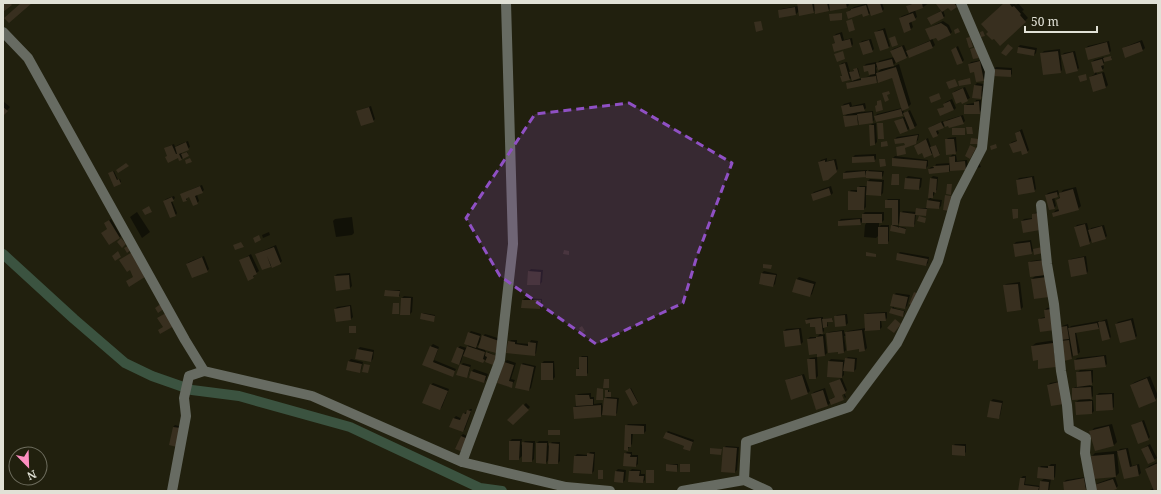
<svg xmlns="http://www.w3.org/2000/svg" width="1161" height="494" font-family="'Noto Serif',serif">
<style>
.shadow{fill:#0007;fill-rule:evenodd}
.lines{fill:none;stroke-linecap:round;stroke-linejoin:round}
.canal{stroke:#3b5340;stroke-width:10}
.building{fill:#382f1f}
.minor{stroke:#676b62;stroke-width:10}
.marked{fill:#8f50c4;fill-opacity:0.2;stroke:#8f50c4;stroke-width:3;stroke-dasharray:8 5;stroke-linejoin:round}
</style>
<rect width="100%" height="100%" fill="#21200e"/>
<path class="shadow" d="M798,3H814V4L816,3H848L849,5L847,7L831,8L828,10H816L813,12L799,11L796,14L780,17L779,11L781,9L798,6Z
M868,3V4L870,3H882L884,9L882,11L871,12L869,14L847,12L854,7Z
M913,3H929L923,7L915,10L917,17L911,21L913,27L911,29L904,31L900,18L902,16L910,13L907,6Z
M938,3H957L958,4L956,6H948L943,10L945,16L943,18H929L942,10Z
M1005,3H1014L1016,5L1018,3L1024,10L1022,11L1028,18L1000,44Z
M943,21L949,25L952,32L950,34L937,36L932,38L935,45L933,47L909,57L908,56L896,62L892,67L899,64L911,104L908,107L903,109L904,113L902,115L875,116L877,114L902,108L892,77L879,80L876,82L847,84L849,82L853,81L852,77L850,79L841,76L843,75L840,65L842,63L847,62L850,72L855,70V69L858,68L860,77L855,79V80L870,76L868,70L864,66L866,64L876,62L877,64L879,61L894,57L891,51L893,49L904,45L907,52L909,50L931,40L927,30L929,28ZM878,66L882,68L877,73L876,68Z
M885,28L890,46L888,48L875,33L877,31Z
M842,32L844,40L852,38L853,44L852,46L833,44L836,42L834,36L836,34Z
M871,39L874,49L872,51L860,43L862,41Z
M1142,40L1145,48L1143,50L1123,49L1125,47Z
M1109,41L1111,51L1109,53L1086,48L1088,46Z
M1020,45L1037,48L1036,53L1034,55L1018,47Z
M958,46L964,60L962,62L952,50Z
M1060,49L1062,70L1060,72L1042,53L1044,51Z
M1075,51L1079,68L1077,70L1062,55L1064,53Z
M1104,57V59L1112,57V58L1105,61L1103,64L1104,68L1102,70L1096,72L1097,74L1104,72L1108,85L1106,87L1090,77L1095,74L1092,62L1094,60Z
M982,60L986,78L984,80L969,64L971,62Z
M996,67L1012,68V74L1010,76L994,69Z
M977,83L984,84L982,96L980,98L975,85Z
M965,87L970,98L962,102L953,93L955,91Z
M952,99L956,108L954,110H938L945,106L944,104L946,102Z
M976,100H981V111L979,113L965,106L967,104L975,103Z
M3,101L10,107L3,115Z
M851,102L852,106L865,103L866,108L862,112L873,111L874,120L872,122H859L857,124L844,117L848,113L842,106L844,104Z
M371,106L375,119L373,121L358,112L360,110Z
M910,110L917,125L915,127L911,129L910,127L908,130L900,133L896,122L898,120L906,116L904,113Z
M963,115L965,121L963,123L949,124L944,126L937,129L939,133L937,135L930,128L932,126L943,121L944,123L947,120Z
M876,123L877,142L875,144L870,126L872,124Z
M1022,129L1029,150L1027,152L1010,144L1012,142L1018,140L1016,133Z
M919,134L918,140L915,143L905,147V153L897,147L906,145L905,142L895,139L897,137Z
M956,137L957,151L953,155H956L957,161L967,160L968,167L966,169L950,170L949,172L929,169L931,167H935L936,164L951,163L950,157L954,153L946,140L948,138Z
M928,138L931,147L936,145L940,154H939L933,152L932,154L922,152L917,144Z
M188,141L190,147L181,152L182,154L188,152V155L181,159L178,157L168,156L165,149L167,147L174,144L175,147L178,145Z
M876,154V159L874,161L853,157L855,155Z
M895,156L928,160V166L926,168L893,158Z
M827,158V161L836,159L838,169L827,179L819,162L821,160Z
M979,163L981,167L977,168L976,165Z
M867,170V172L869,170L884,171L883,176L881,178L867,174L865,176L844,173L846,171Z
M114,171L118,180L120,179L121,182L114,186L110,173Z
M908,176L922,178L921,187L919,189L906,178Z
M933,176L938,177L937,190L935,191L934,195L931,199L942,200L941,206L939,208L927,207L926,215L916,214L915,224L913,226L900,222L898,224L893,207L886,201L888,199H900V214L903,211L917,212L918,208H926L928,200L931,197V178Z
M1034,176L1036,189L1034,191L1017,180L1019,178Z
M870,179L884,180L883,193L881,195L866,194V207L864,209L849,192L851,190H858V188L860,186H867L868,181Z
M202,185L204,190L197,195L199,201L197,203L190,195L187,197V200L184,201L190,190Z
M831,186L833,193L831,195L812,194L814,192Z
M1076,187L1081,206L1078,209L1053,213L1056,210L1059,209L1057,200L1060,197V194L1063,190Z
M1058,190L1059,194L1057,196L1054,197L1056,206L1054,208L1046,195L1048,193Z
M174,196L175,198L172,201L177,213L176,215L164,201L166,199Z
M137,212L150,232L142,238L130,217Z
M865,212H884V220L882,222H879V227L881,225H889V241L887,243L879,235L876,238L864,237L865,225L867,222H862L860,224L839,221L841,219L863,218V214Z
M1039,212L1040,229L1022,221L1024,219L1033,218V215L1035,213Z
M352,217L354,233L352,235L336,237L333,221L335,219Z
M111,219L121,236L119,238L108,229L107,222Z
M1087,223L1089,231L1091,228L1104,225L1107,236L1105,238L1092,240L1089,243L1075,227L1077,225Z
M893,225L906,228L905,233L892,226Z
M269,232L270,235L263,238L262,235Z
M1031,240L1033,251L1035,249L1031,253L1014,244L1016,242Z
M276,245L282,261L280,263L262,269L256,254L258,253Z
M900,252L929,257L928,263L926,265L898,254Z
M251,254L259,271L255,274V275L253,277L240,261Z
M204,256L209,269L207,271L187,264L189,262Z
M1086,256L1088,271L1087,273L1069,261L1071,259Z
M1046,259L1048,272L1044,276L1048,275L1051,294L1032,279L1036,275L1029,263L1031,261Z
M531,269L543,270L542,282L540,284H528L529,271Z
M764,271L777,274L775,284L773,286L760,283L762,273Z
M350,273L352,286L350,288L335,276L337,274Z
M799,277L816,282L812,294L810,296L794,291L797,279Z
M1020,282L1023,307L1021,309L1004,286L1006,284Z
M386,290H400V296H399Z
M896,293L910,295L907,306L905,308L894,306V308L905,311L903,316L891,313L892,308L894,306V295Z
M404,296L413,297L412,312L410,314L402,298Z
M525,298L542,299V306L540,308L522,307L523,300Z
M351,305L353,317L351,319L335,309L337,307Z
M1053,307L1054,329L1039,320L1041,318L1046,317L1045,310L1047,308Z
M887,312V318L885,320H881L882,327L880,329L864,330L867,348L865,350L860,348L846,336H844L846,350L844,352L827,334L829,332L844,330V334L848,331L866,328L865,315L867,313Z
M422,313H423L435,315L434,320Z
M847,314L848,323L846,325L835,317L837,315Z
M823,317V319L832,318L833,320L827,321L828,326L824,327V331L821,335L825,334L827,353L825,355L808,339L810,337H817L821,333L816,326L806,320L808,318Z
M1133,318L1137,336L1135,338L1116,324L1118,322Z
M1107,319L1111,337L1109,339L1100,327L1098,328L1076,332L1080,352L1078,354L1073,355L1072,358L1061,341L1064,338L1060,328L1062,326L1068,324L1069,328L1071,326L1099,321V322L1101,321Z
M801,328L803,342L801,344L784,331L786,329Z
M471,331L481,334L480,339L485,334L501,339L485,349V351H486L484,355L488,352L496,356L488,358L483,362L463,355L461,362L459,364L458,348L460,346L467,348L468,345L469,333ZM481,342L479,348L476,347Z
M511,340H517V343L529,344L531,340L538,341L536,353L534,355L509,342Z
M1056,340L1059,363L1039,359L1032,346L1036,343Z
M433,344L439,347L434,360L456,369L453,375L424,364L431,346Z
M360,347L374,350L373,359L371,361L358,349Z
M1106,355L1107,364L1105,366L1075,360L1077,358Z
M582,356H588V373L586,375L577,369L580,367V358Z
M817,357L818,376L816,378H810L808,360L810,358Z
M848,357L857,358L856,369L854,371L844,370V375L842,377L828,376L829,361L831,359L845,360Z
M351,359L363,362L361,370L359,372L348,369L349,361Z
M507,360L516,363L511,379L515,380L511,387L498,383L505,362Z
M544,361H554L555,377L553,379L542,363Z
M463,363L471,365L468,375L466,377L461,365Z
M523,363L536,366L531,388L529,390L521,365Z
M474,369L488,374L486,380L484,382L472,371Z
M1080,370H1093V382L1090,386H1093V396L1090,400H1093L1094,411L1092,413L1076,402L1080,399L1073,389L1075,387H1078L1077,373Z
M804,374L810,391L808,393L786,381L788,379Z
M1150,376L1158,396L1155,400L1131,385L1135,382Z
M842,378L847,390L844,393L846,397L845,398L842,390H840L843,399L831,402L828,405L812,394L814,392L825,388L829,401L832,398L836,397L831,383L833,382Z
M1061,381L1065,401L1048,385L1050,383Z
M433,383L449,389L442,407L440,409L431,385Z
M631,388L638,402L637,403L627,390Z
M606,390H609V392H611V395L610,397L619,398L617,413L615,415L602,414L601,416L574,407L577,405L576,396L578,394L591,393V397H594V404L602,403L603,410L605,399L608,396Z
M1099,393H1114V407L1112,409L1097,395Z
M993,399L1003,401L1000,416L998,418L991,401Z
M526,403L530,407L513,424L509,420Z
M470,409H472L465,429L463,431L454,418L456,416L462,419L464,414L466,412L467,413Z
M1144,420L1150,437L1148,439L1132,426L1134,424Z
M628,424H646V431L644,433H633L632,444L627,450L626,426Z
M1112,424L1117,442L1114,445L1091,432L1094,428Z
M175,425L182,427L178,444L173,427Z
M668,431L694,440L691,448L689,450L685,445L666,433Z
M463,434L469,437L457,448L461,436Z
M512,439H522L521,445L525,441H535L534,459L532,461L523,455L519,459H510V441Z
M539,441H548V446L552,442H560V461L558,463L549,459L546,463L537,443Z
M955,444H966V452L964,454L953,446Z
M1150,444L1157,458L1148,463L1142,449Z
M726,446L739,447L737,470L735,472L724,448Z
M1128,448L1132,466L1139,464L1141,473L1139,475L1125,478L1119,453H1117L1119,473L1116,476L1092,456L1095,453L1117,451V452L1120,449Z
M590,452H595L594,471L592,473L574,472L575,456L577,454L588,455Z
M627,452H632V455H638V464L636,466L625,454Z
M1158,462V491H1148L1154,488L1146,469L1149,466Z
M667,464H678L677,471H676Z
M1051,464H1056L1055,477L1053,479H1051L1049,491H1019L1021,478L1023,476H1026L1025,484L1041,486V481L1045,478L1039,468L1041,466H1049Z
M618,469L626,470L625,480L623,482L616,471Z
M632,469L641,470V474H645V480L643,482L630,471Z
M1086,477L1087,487L1085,489L1065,491L1064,482L1066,480Z
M1115,477L1118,486L1116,488L1108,491H1098L1096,485L1098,483Z"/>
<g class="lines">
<path class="canal" d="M3,254L74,319L125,363L152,376L192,390L239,396L350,427L480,488L502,491"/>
</g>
<path class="building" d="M3,3H10L12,5L3,12Z
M21,3H32L9,23L4,18Z
M797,3H812L814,13L799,16Z
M814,3H827L829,11L815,14Z
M829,3H846L847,8L830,11Z
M871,3H880L883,12L871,16L867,4Z
M915,3H922L923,8L909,13L906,6Z
M937,3H954L957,7L951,11L948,8L942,12L936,4Z
M1004,3H1009L1012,7L1014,6L1021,14L1020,15L1026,22L1000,46L994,39L992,40L986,34L988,32L981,24Z
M866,5L869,15L863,17L862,14L848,19L846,12L851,10V9Z
M795,7L796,15L779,18L778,10Z
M941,11L944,18L931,25L927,18Z
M842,13V20L830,21L829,14Z
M913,13L916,20L909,23L911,30L904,33L899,18Z
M852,19L855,30L849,32L846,21Z
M761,21L763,30L756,32L754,22Z
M941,23L947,27L951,35L938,41L936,38L930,40L925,29Z
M958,28L960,32L955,34L954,30Z
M883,30L889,48L880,51L874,32Z
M983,31L985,36L981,37L980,32Z
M840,34L842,41L850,39L852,47L834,52L832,44L835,43L833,36Z
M895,36L898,45L892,47L889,38Z
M970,37L973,47L969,48L966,38Z
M869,40L873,52L863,55L859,43Z
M930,41L933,48L909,58L906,51Z
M1107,42L1110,54L1088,60L1085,48Z
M1140,42L1143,51L1125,58L1122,48Z
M1008,44L1013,48L1006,56L1001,53Z
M902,46L907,58L896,63L890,51Z
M956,47L963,63L957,65L951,50Z
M976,47L979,58L973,59L970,49Z
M1018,47L1035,50L1034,56L1017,53Z
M843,51L845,59L837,62L834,54Z
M1058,51L1061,73L1043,75L1040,53Z
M1073,52L1078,71L1066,74L1061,55Z
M1111,56L1112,60L1104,62L1103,58Z
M892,59L894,66L878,70L876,63Z
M1102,59L1104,65L1101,66L1103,71L1094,73L1091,62Z
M980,61L984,81L976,82L974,72L970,73L968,64Z
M845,63L850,80L842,82L840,76H842L839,65Z
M875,64V74L869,75L868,71L864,72L863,66Z
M896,67L909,108L902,111L892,78L878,83L876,73Z
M857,68L860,78L852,81L849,72L854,71L853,69Z
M993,69L1011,70V77L992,76Z
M1102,73L1106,88L1093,92L1089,77Z
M1086,74L1087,80L1080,82L1078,76Z
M876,76L877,83L847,89L846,83L861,80V78Z
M970,78L971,84L959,86L958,81Z
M955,79L958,86L949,89L946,82Z
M974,85L982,86L981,99L972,98Z
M963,88L968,101L962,104L961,102L956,104L952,93Z
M889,91L890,94L887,95L889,100L885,102L882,93Z
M939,93L941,99L931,103L929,97Z
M881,100L883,110L876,112L875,106L877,105V101Z
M950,101L954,110L940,116L937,109L944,107L943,104Z
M979,101L980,114H964V105H974V102Z
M849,104L850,107L863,105L865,111L843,115L841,106Z
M3,107L8,111L3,116Z
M369,107L374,122L361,126L356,111Z
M901,109L903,116L876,122L874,116Z
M908,111L915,128L910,130L903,113Z
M872,112L873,123L859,125L857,114Z
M857,115L858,125L845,127L843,116Z
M961,116L964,124L949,128L948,126L945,127L943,122Z
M903,118L908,131L900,134L894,121Z
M941,122L944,128L936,131L938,136L933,138L928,128Z
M877,123H883L884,139H878Z
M869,125H874L875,145L870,146Z
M966,127H972L973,134H967Z
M952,128H965V135H952Z
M1020,131L1028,153L1022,155L1021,151L1013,153L1009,144L1017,141L1015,133Z
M918,135L916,144L905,148L906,154L897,156L896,147L905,145L904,143L895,144L894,139Z
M971,138L979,139L978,144H970Z
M926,139L932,155L924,158L922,153L918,155L914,146Z
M945,139H954L956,154L946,155Z
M887,141L888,146L881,147V142Z
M186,142L189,150L179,154L182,160L179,161L178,158L168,163L165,157L167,156L164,148L172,145L176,154H177L175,147Z
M996,144L997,148L991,150L990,146Z
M936,145L940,155L934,158L930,147Z
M970,145L976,148L970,159L965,156Z
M187,152L189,156L183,159L181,154Z
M874,156L875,162L852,163V157Z
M955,156V162L965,161L966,170L950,171L949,157Z
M190,158L192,162L186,164L185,160Z
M892,158L927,161L926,169L892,166Z
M879,159H885L886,166L880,167Z
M825,160V162L834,160L837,172L828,180L823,181L818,162Z
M126,163L129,166L118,173L116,170Z
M949,165V172L929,174L928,169L934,168L933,166Z
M113,171L117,180L119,179L121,184L114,187L108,173Z
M865,171L866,177L843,179V173Z
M866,171L882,172V179L866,178Z
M892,174H899V185H891Z
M1032,177L1035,192L1018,195L1016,180Z
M905,178L920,179L919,190L904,189Z
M930,178L937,179L936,193L933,192V198H928Z
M867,181L882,182L881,196L866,195Z
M947,184H952L951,195L946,194Z
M200,186L203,193L195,196L198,204L193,206L189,197L186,199L187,201L183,202L180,194Z
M857,187H865L864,210H848V191L857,192Z
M829,188L831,195L813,201L811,194Z
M1073,189L1079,210L1053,217L1052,213L1059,211L1056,200L1060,198L1059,193Z
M1057,192L1058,197L1052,199L1055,209L1049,210L1045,195Z
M945,195L951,196L949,211L943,210Z
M172,197L174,201L171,202L176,216L170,218L163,201Z
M885,200H898V225H892V208H885Z
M927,200L940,202L939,209L926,208Z
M149,206L152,212L145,215L142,210Z
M916,208L927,209L926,216L915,215Z
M1012,209H1018V218L1013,219Z
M900,212L915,214L914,227L899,226Z
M1038,213L1040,230L1023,233L1021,221L1032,219V214Z
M862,214H882V223H862Z
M919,216L926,218L925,223L917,221Z
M860,219L861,225L838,226V221Z
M109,220L120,238L109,245L101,233L107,229L104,223Z
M1085,224L1090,244L1080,247L1074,227Z
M891,225L898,227V228L899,227L906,229L905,234L890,231Z
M1102,226L1106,239L1092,243L1088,230Z
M878,227H888V244H878Z
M259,235L261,240L255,243L253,238Z
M121,238L126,244L122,248L117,242Z
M241,242L244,247L235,250L233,245Z
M1030,242L1032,254L1015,257L1013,244Z
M128,246L131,250L127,253L124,248Z
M274,247L281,264L272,268L267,256L271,267L262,270L255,254Z
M1042,247L1043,253L1034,255L1033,249Z
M564,250L569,251V255L563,254Z
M118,251L121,257L115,261L112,256Z
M134,251L148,275L129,287L126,281L133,277L130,270L127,272L119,260Z
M866,252L876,254V257L866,256Z
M897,253L928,259L926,266L896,260Z
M249,256L257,274L253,276L254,278L248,281L239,260Z
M202,257L208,272L192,278L186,264Z
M1084,257L1087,274L1071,277L1068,260Z
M1045,260L1046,275L1030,277L1028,262Z
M763,264L772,265L771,269L763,268Z
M528,271L541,272L540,285H527Z
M761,273L776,275L773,287L759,284Z
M349,275L350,289L336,291L334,276Z
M1047,277L1049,297L1034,299L1031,279Z
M796,279L814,284L810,297L792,292Z
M1018,284L1021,310L1007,312L1003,285Z
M385,290L400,291L399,297L384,296Z
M914,292L919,294L914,306L909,304Z
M893,294L908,297L905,309L890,306Z
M401,298H411L410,315H400Z
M522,300H541L540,309L521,308Z
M162,303L165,308L158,313L155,308Z
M393,303H399V314H392Z
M350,306L351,320L336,322L334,309Z
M891,308L904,311L903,317L889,313Z
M1052,309L1055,330L1040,332L1038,319L1045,318L1044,310Z
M166,313L174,326L160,334L158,330L163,327L157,318Z
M421,313L435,316L434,322L420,319Z
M885,313L886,321H880V330L865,331L864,314Z
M845,315L846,326L835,327L834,316Z
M821,318L823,334H816L815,327H810V323L806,324L805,320Z
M832,318L833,322H827V327L823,328L822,319Z
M895,319L901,324L894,333L887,328Z
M1131,320L1136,339L1120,343L1115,324Z
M1105,321L1110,339L1102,341L1098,322Z
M1097,323L1099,329L1075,333L1078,355L1073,356L1068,328Z
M349,326H356V333H349Z
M582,326L585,331L582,333L579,328Z
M1067,326L1069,339L1061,340L1059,327Z
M799,329L801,345L785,347L783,331Z
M862,330L865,351L859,352V349L847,351L845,332Z
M842,331L844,353L838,354V352L828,353L826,333Z
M468,332L480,336L476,348L464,344Z
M482,335L499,341L496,353L478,348Z
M823,336L825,356L817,357V354L809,355L807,339L816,338V337Z
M1069,340L1072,359L1064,361L1060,341Z
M508,341L515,342V344L528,346V342L536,343L535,356L506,353Z
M1053,343L1056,367L1038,369V360L1033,361L1031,346Z
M430,346L438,349L433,362L455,371L453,377L422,365Z
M467,346L485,352L483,359L485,360L483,363L463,356Z
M457,347L464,350L459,365L451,362Z
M357,349L373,352L371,362L355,359Z
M486,352L497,356L493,365L485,362L487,357L485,356Z
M1104,356L1106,367L1075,370L1074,360Z
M579,357H587V376H576V369H579Z
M845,358L855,359L854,372L843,371Z
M807,359H815L816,379H809Z
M348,361L362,364L360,373L346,370Z
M828,361L843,362L842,378L827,377Z
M504,362L514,365L509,381L513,382L512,388L497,383Z
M541,363H553V380H541Z
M364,364L370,365L368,373L362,372Z
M460,364L470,367L467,378L456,375Z
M521,364L534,367L529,391L515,388Z
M471,371L486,376L484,383L469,378Z
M1091,371L1092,385L1077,387L1076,372Z
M802,375L808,394L791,400L785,380Z
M1147,378L1156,401L1139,408L1130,385Z
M604,379H609V388H603Z
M840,379L846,393L842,395L844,400L831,405L829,400L835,397L829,383Z
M1059,382L1064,404L1051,406L1047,385Z
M430,384L448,391L440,410L422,403Z
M1091,387L1092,399L1072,400V388Z
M597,388L603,389V400H596Z
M630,388L638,403L633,406L625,391Z
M605,390H608V392H611V397H605Z
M823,390L828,406L816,410L811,394Z
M1112,394L1113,410L1096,411V395Z
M575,395H589L590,399H593V405L576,406Z
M604,398L617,399L616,416L602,415Z
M990,401L1002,403L999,419L987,417Z
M1092,401V414L1076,415L1075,402Z
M523,404L529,410L513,425L507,420Z
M601,405V417L574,419L573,407Z
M467,410L471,411L463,432L449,427L453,418L460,420L463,413L466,414Z
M1142,421L1149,440L1138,444L1131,425Z
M625,425L644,426V434H631V447H628V451L624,450Z
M1109,426L1114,446L1095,451L1089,431Z
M173,427L181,428L177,447L169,445Z
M548,430H560V435H548Z
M666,432L693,442L690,451L683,449L684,446L663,438Z
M461,436L468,439L463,452L455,449Z
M509,441H520L519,460H509Z
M522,442L533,443L532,462H522Z
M536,443H547L546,464L536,463Z
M549,443L559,444L558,464H548Z
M952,445L965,446V456L952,455Z
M1148,446L1155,461L1148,464L1141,449Z
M723,447L737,448L735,473L721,472Z
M710,448L722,449L721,455L710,454Z
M1126,449L1130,467L1137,465L1139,476L1124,479L1117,451Z
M587,453L594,454L592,474L573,473L574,456H587Z
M624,453L631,454L630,457H637L636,467L623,466Z
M1114,454L1116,477L1093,479L1091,456Z
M1158,463V491H1154L1145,469Z
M666,464L677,465V472L666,471Z
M680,464H690V472H680Z
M1048,466H1054V480L1037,478L1038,467L1048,468Z
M598,470H603V479H598Z
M646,470H654V483H646Z
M615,471L624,472L623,483L614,482Z
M629,471H640L639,476H644L643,483L628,482Z
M1020,478H1025L1024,485L1039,487L1038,491H1018Z
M1084,478L1086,490L1078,491H1064L1063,482Z
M1113,479L1117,489L1111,491H1097L1094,485Z
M1040,481L1049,482L1048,491H1039Z"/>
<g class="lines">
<path class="minor" d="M3,32L28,58L185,340L204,371L312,396L462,462L566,487L610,491
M1041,205L1047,264L1054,304L1061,371L1067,405L1069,429L1086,438L1085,453L1092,491
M462,462L500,360L513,244L506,3
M744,480L746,442L849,407L897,343L938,261L956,198L982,148L990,71L961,3
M172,491L186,416L184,398L189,376L204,371
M682,491L744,480L768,491"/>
</g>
<path class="marked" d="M629,103L732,163L697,256L683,303L596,344L500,276L466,218L535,114Z"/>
<rect width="1161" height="494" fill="none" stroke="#e1e1d6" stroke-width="8"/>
<g transform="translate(28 466) rotate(157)"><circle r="19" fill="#21200e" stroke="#6e6d5e"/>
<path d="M0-3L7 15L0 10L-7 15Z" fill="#fd8ec0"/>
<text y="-6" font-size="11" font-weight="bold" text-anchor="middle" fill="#e1e1d6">N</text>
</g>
<path d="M1025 26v6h72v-6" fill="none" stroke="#e1e1d6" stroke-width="2"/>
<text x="1031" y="26" font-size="12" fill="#e1e1d6" stroke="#21200e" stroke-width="3" paint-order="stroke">50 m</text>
</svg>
